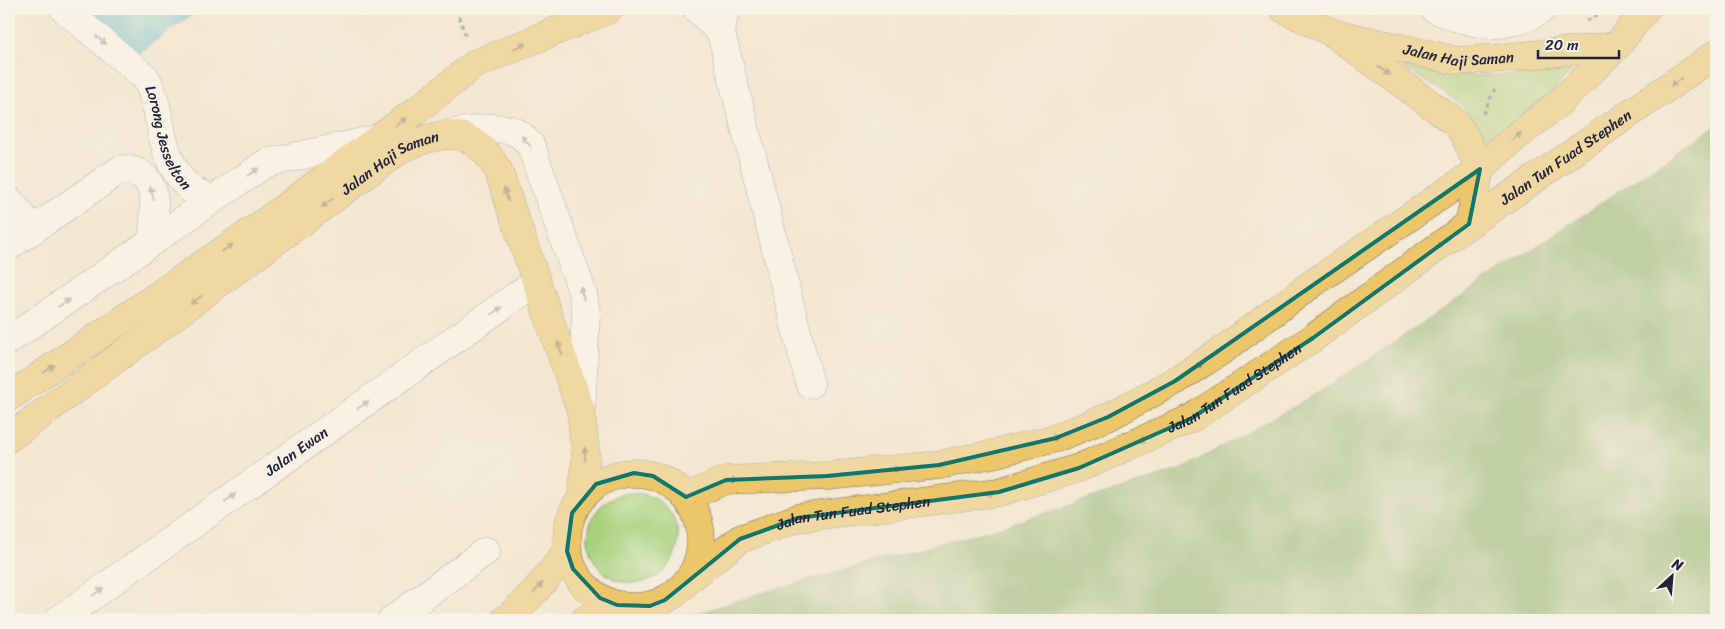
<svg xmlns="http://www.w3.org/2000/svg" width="1725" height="629" font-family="Sriracha,sans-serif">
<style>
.green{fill:#a7d17c;stroke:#647a5c}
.forest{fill:#85b36c;stroke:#546a54}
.water{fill:#53bbd1;stroke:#3a6e86}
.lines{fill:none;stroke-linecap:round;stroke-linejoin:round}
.minor-casing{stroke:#6b6770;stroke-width:29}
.major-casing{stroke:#6b6770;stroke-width:29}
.highway-casing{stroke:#6b6770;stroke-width:29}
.path{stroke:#6b6770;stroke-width:3;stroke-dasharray:4 4;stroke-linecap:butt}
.minor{stroke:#fff;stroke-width:28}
.major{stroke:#ecc669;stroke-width:28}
.highway{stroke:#ecc669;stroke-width:28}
.oneway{fill:#9c9ca7}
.oneway2{fill:#877452}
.marked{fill:none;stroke:#0f766e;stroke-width:4;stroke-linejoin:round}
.labels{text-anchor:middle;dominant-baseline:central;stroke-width:4.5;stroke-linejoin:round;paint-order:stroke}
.street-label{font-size:15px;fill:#22223b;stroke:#f7f3e8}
</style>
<rect width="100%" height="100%" fill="#f7f3e8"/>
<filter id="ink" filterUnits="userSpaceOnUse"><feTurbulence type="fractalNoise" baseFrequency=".02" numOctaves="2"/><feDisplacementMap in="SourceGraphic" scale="10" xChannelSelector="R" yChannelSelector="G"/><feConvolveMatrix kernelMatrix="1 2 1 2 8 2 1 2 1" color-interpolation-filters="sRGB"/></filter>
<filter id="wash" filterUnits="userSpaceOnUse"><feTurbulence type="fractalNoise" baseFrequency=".0096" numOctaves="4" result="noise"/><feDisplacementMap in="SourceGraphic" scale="20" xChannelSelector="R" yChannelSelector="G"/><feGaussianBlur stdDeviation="1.12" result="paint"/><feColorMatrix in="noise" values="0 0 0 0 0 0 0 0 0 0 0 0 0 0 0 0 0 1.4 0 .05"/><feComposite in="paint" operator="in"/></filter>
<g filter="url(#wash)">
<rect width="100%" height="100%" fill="#f3e7d1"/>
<path class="green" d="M1400,65C1459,80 1515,77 1574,67C1556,93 1513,122 1486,140L1469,113L1456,100Z
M588 538a45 45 0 1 1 90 0a45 45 0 1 1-90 0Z"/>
<path class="forest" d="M1716,126V620H678L761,593L1005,526L1182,469L1320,392Z"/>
<path class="water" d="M88,9H200L137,54Z"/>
</g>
<g filter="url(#ink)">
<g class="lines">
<defs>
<g id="minor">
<path id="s1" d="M64,9L146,78C165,114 156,155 188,187C194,192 205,196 212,199"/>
<path d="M697,9L721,33"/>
<path d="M725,9L721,33L810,384"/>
<path d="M1434,9C1450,16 1468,22 1486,24C1500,26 1532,18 1542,9"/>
<path d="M448,134C470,131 499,122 519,134C524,137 527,142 531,146L583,294L586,313L581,411"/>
<path d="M9,200L33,230"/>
<path d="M9,246L121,169C162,169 155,213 152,242"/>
<path d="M9,340L266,163L377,139"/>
<path id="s2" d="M58,620L536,282"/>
<path d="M392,620L486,551"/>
</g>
<path id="major" d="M505,620C529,600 549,576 567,551
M585,620L617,605"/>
<g id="highway">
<path d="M1284,9L1331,32L1456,123L1465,137L1480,169L1469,224"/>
<path id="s3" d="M1342,35L1458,61L1502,58L1617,46"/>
<path d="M9,397L262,224L417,110L475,64L609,9"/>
<path id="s4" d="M9,438L402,148C445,131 471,124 498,170L581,411L586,458L582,497"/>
<circle cx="634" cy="540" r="67"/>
<path d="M686,497L726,480L827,476L939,465L997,453L1056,438L1108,417L1175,381L1224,349L1316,281L1480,169L1510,142L1560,102L1617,46L1646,9"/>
<path id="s5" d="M689,579L740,539L798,518L999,492L1079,468L1192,418L1313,338L1469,224L1716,54"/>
</g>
</defs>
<use href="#minor" class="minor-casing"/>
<use href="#major" class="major-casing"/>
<use href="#highway" class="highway-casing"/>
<path class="path" d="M456,9L466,37
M1587,21L1608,9
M1483,114L1496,86"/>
<use href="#minor" class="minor"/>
<use href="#major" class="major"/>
<use href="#highway" class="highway"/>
</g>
<defs><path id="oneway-solid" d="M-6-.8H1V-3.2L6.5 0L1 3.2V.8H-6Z" transform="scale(1.25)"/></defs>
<g class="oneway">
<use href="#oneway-solid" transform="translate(101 40) rotate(40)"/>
<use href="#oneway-solid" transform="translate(526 141) rotate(-131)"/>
<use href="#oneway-solid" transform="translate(253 172) rotate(-34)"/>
<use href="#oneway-solid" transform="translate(152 193) rotate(-104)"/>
<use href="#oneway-solid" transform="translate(582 293) rotate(-105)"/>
<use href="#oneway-solid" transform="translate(64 303) rotate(-34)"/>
<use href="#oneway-solid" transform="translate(496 311) rotate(-35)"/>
<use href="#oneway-solid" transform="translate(363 405) rotate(-35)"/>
<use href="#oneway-solid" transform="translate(230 498) rotate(-35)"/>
<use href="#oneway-solid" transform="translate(98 592) rotate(-35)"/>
</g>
<g class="oneway2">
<use href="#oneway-solid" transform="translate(520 46) rotate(-22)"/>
<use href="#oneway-solid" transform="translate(1384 71) rotate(36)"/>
<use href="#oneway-solid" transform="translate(1676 82) rotate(145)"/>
<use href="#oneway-solid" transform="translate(401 122) rotate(-36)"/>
<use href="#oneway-solid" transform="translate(1516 137) rotate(-39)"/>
<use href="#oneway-solid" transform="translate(506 195) rotate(-109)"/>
<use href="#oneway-solid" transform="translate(327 203) rotate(144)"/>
<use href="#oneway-solid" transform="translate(1442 244) rotate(144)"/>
<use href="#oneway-solid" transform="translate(227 248) rotate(-34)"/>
<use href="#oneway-solid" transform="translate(196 300) rotate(144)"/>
<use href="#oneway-solid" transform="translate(560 348) rotate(-109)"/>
<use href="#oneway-solid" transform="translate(1197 366) rotate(-33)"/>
<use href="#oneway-solid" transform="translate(49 369) rotate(-34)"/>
<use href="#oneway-solid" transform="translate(1052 438) rotate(-17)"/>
<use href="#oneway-solid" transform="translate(1146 439) rotate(156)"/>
<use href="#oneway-solid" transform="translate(585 454) rotate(-92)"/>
<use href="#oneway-solid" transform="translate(893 469) rotate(-6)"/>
<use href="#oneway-solid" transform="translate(731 481) rotate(-7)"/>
<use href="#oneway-solid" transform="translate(993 493) rotate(170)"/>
<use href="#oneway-solid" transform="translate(538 588) rotate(-49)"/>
</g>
</g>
<path d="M0 0H1725V629H0ZM1480,169L1469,224L1313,338L1192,418L1079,468L999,492L798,518L740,539L665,600L650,606L617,605L600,598L573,569L567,551L572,513L596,484L634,473L653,476L686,497L726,480L827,476L939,465L1056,438L1108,417L1175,381Z" fill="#f3e7d1" fill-opacity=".55" fill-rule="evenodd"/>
<path class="marked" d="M1480,169L1469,224L1313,338L1192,418L1079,468L999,492L798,518L740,539L665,600L650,606L617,605L600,598L573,569L567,551L572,513L596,484L634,473L653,476L686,497L726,480L827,476L939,465L1056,438L1108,417L1175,381Z"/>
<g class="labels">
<g class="street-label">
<text stroke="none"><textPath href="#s3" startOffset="119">Jalan Haji Saman</textPath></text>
<text stroke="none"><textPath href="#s1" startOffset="171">Lorong Jesselton</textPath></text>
<text stroke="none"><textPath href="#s5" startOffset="992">Jalan Tun Fuad Stephen</textPath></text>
<text stroke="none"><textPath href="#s4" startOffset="471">Jalan Haji Saman</textPath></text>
<text stroke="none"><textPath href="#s5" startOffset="588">Jalan Tun Fuad Stephen</textPath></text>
<text stroke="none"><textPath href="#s2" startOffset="292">Jalan Ewan</textPath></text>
<text stroke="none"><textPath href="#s5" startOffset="182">Jalan Tun Fuad Stephen</textPath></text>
</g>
</g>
<rect width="1725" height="629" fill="none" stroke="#f7f3e8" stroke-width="30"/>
<g transform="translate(1672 576) rotate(26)" stroke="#f7f3e8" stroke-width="4" paint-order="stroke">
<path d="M0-4L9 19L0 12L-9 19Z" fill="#22223b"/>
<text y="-8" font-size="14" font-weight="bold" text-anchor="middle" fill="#22223b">N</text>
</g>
<path d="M1538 50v8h81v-8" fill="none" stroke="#22223b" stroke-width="2.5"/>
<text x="1545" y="50" font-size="15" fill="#22223b" stroke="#f7f3e8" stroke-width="4" paint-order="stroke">20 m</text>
</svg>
